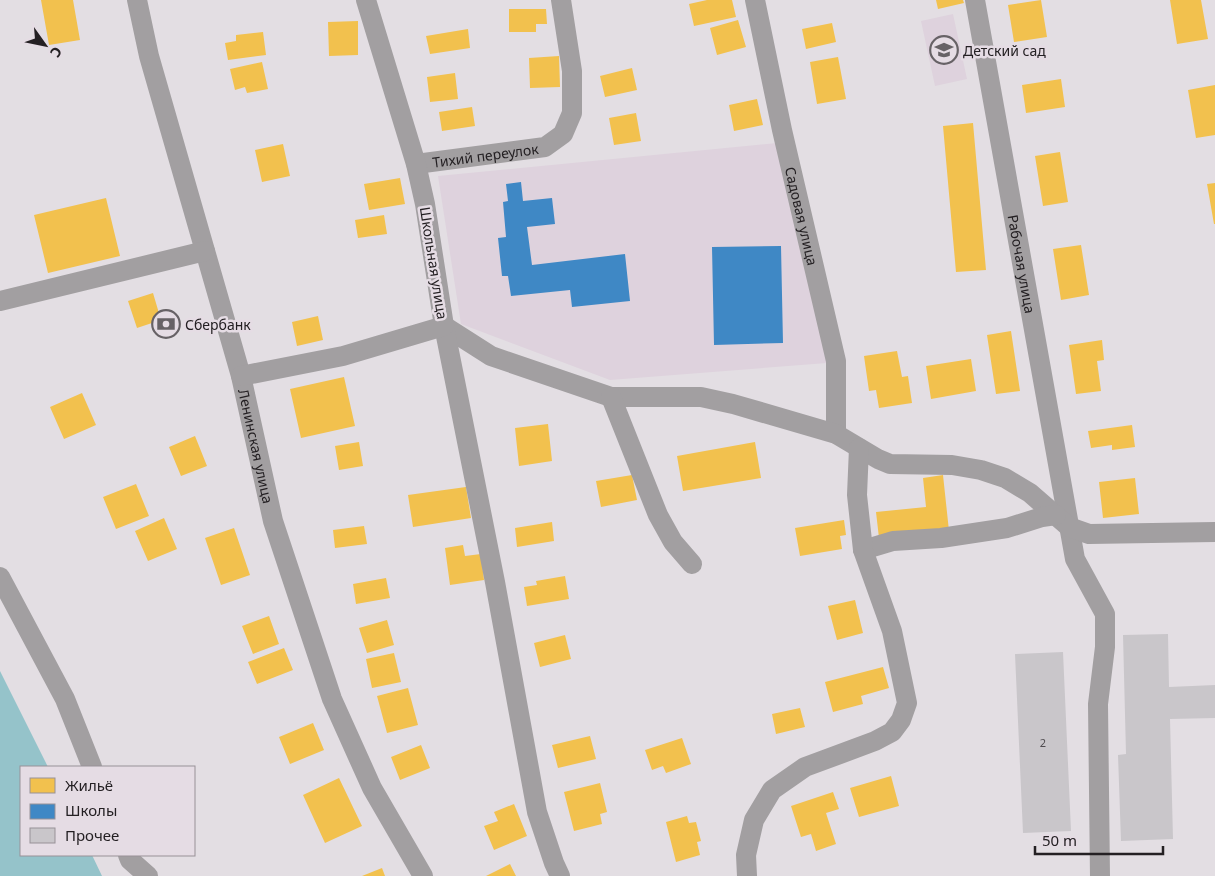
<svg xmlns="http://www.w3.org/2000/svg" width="1215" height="876" font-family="'Noto Sans',sans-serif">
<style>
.education{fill:#ded2dd}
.water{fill:#95c3ca}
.homes{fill:#f2c14e}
.schools{fill:#3f88c5}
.building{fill:#c9c6ca}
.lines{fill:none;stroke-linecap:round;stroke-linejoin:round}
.minor{stroke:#a29fa1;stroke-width:20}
.labels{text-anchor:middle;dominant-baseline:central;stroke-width:5;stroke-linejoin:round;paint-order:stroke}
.number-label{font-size:11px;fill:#504c50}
.poi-label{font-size:14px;fill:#242023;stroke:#e5dce4;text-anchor:start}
.street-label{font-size:14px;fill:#242023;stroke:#e5dce4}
</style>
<rect width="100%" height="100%" fill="#e3dee3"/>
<path class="education" d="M953,14L967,79L935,86L921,21Z
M777,143L827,363L610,380L461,324L438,176Z"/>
<path class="water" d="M0,671L48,767H21V855H92L102,876H0Z"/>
<path class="homes" d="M41,0H73L80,40L49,45Z
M707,0H732L736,17L694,26L689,4Z
M936,0H963L964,3L938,9Z
M1041,0L1047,37L1014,42L1008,5Z
M1170,0H1201L1208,39L1177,44Z
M509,9H546L547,24H536V32H509Z
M738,20L746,47L717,55L710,28Z
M358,21V55L329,56L328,22Z
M832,23L836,42L806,49L802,29Z
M468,29L470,48L430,54L426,36Z
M263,32L266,55L228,60L225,43L236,41V35Z
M559,56L560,87L530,88L529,58Z
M838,57L846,99L817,104L810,62Z
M262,62L268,89L247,93L245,87L235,90L230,69Z
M632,68L637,90L605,97L600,76Z
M455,73L458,99L430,102L427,77Z
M1061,79L1065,107L1026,113L1022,85Z
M1215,85V135L1196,138L1188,90Z
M757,99L763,125L734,131L729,105Z
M472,107L475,126L442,131L439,112Z
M636,113L641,141L614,145L609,118Z
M973,123L986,270L956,272L943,126Z
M283,144L290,176L262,182L255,150Z
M1060,152L1068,202L1043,206L1035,156Z
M400,178L405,204L369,210L364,184Z
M1215,183V224H1214L1207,184Z
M106,198L120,256L48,273L34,215Z
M384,215L387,234L358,238L355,220Z
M1081,245L1089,295L1061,300L1053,249Z
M153,293L161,320L137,328L128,301Z
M318,316L323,340L297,346L292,322Z
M1011,331L1020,391L996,394L987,335Z
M1102,340L1104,360L1097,361L1101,391L1076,394L1069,345Z
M897,351L902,377L908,376L912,403L879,408L876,390L869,391L864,356Z
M971,359L976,391L931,399L926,366Z
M344,377L355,426L301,438L290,389Z
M82,393L96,425L64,439L50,407Z
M548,424L552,461L519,466L515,428Z
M1132,425L1135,447L1112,450V445L1091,448L1088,431Z
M195,436L207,466L181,476L169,447Z
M359,442L363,466L339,470L335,446Z
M755,442L761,478L683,491L677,456Z
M632,475L637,500L601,507L596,481Z
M943,475L949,531L879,538L876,512L926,507L923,478Z
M1135,478L1139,514L1103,518L1099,482Z
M136,484L149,516L116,529L103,497Z
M466,487L471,518L413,527L408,495Z
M164,518L177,549L148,561L135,531Z
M844,520L846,535L840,536L842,549L800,556L795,528Z
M552,522L554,541L517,547L515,528Z
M364,526L367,544L335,548L333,530Z
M234,528L250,575L221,585L205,538Z
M463,545L465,556L481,554L484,580L450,585L445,548Z
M565,576L569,599L527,606L524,587L537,585L536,581Z
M386,578L390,598L356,604L353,584Z
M855,600L863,633L837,640L828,606Z
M269,616L279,644L253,654L242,626Z
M387,620L394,645L367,653L359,628Z
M565,635L571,659L540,667L534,643Z
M284,648L293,670L257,684L248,662Z
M394,653L401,682L372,688L366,659Z
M883,667L889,688L861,696L863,704L833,712L825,682Z
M408,688L418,725L387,733L377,696Z
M800,708L805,727L776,734L772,714Z
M313,723L324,750L290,764L279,737Z
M590,736L596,759L558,768L552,745Z
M682,738L691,764L666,773L663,766L652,770L645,750Z
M421,745L430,768L400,780L391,757Z
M891,776L899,806L859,817L850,788Z
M339,778L362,826L325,843L303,795Z
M600,783L607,812L600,814L602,824L574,831L564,792Z
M833,792L839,809L826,813L836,844L816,851L811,834L801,837L791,806Z
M514,804L527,836L494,850L484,826L498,821L494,812Z
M687,816L689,823L696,822L701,841L697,842L700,855L676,862L666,822Z
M510,864L516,876H486Z
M382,868L385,876H362Z"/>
<path class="schools" d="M521,182L523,201L552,198L555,224L527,227L532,265L625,254L630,301L572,307L570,290L511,296L508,276H502L498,238L506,237L503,202L508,201L506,184Z
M781,246L783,343L714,345L712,247Z"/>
<path class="building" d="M1168,634L1169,687L1215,685V718L1170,719L1173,839L1121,841L1118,755L1126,754L1123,635Z
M1063,652L1071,831L1023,833L1015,654Z"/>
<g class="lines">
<g class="minor">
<path id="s1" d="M137,0L149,56L241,376L273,521L332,699L372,788L423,876"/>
<path id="s2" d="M755,0L782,130L836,361V434"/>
<path id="s3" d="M975,0L1075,559L1105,614V647L1098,704L1100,876"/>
<path id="s4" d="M416,164L545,147L563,134L572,113V71L561,0"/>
<path d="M0,301L205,251"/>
<path d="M444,326L491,356L611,397H701L733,404L836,434L878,459L890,464L952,465L981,470L1005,478L1030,493L1069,527L1089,534L1215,532"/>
<path d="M444,326L495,582L537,812L554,863L560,876"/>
<path d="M241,376L343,356L444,326L425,204L416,164L366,0"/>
<path d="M611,397L658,515L673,542L692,564"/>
<path d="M863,550L893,541L941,538L1007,528L1042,517L1056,515"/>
<path d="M0,577L65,699L92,767"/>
<path d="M128,855L130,860L148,876"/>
<path d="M747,876L746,855L754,820L772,790L805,767L875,741L892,732L901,720L907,703L892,631L863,550L857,495L859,448"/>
</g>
</g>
<defs>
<symbol id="school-ring" viewBox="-11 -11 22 22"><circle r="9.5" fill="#e5dce4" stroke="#676266" stroke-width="1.5"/><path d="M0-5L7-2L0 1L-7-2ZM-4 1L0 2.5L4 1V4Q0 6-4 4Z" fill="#676266"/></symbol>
<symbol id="bank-ring" viewBox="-11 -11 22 22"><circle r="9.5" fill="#e5dce4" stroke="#676266" stroke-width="1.5"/><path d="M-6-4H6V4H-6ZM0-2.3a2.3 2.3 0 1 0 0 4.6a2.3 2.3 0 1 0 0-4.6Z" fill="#676266"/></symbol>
</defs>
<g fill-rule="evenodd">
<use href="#school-ring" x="928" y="34" width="32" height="32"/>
<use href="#bank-ring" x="150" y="308" width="32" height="32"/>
</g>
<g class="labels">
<g class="number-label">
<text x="1043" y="742">2</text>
</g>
<g class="poi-label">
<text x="963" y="50">Детский сад</text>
<text x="185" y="324">Сбербанк</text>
</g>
<g class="street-label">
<text stroke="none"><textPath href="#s4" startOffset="70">Тихий переулок</textPath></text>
<text stroke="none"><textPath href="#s2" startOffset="221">Садовая улица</textPath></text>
<text transform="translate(434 263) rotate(81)">Школьная улица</text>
<text stroke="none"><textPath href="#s3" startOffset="268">Рабочая улица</textPath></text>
<text stroke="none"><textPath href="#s1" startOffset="462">Ленинская улица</textPath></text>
</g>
</g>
<rect x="20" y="766" width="175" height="90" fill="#e5dce4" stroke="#989197"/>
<rect x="30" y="778" width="25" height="15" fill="#f2c14e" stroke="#989197"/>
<text x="65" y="791" font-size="15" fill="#242023">Жильё</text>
<rect x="30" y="804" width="25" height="15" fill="#3f88c5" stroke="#989197"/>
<text x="65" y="816" font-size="15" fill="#242023">Школы</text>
<rect x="30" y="828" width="25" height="15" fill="#c9c6ca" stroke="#989197"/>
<text x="65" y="841" font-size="15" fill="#242023">Прочее</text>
<g transform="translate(45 45) rotate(123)" stroke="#e5dce4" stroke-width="4" paint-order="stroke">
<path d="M0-4L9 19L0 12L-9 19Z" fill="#242023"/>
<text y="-8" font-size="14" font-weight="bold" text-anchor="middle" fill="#242023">С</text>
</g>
<path d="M1035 846v8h128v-8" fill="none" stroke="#242023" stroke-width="2.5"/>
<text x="1042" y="846" font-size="15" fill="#242023" stroke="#e5dce4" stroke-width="4" paint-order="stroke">50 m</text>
</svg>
